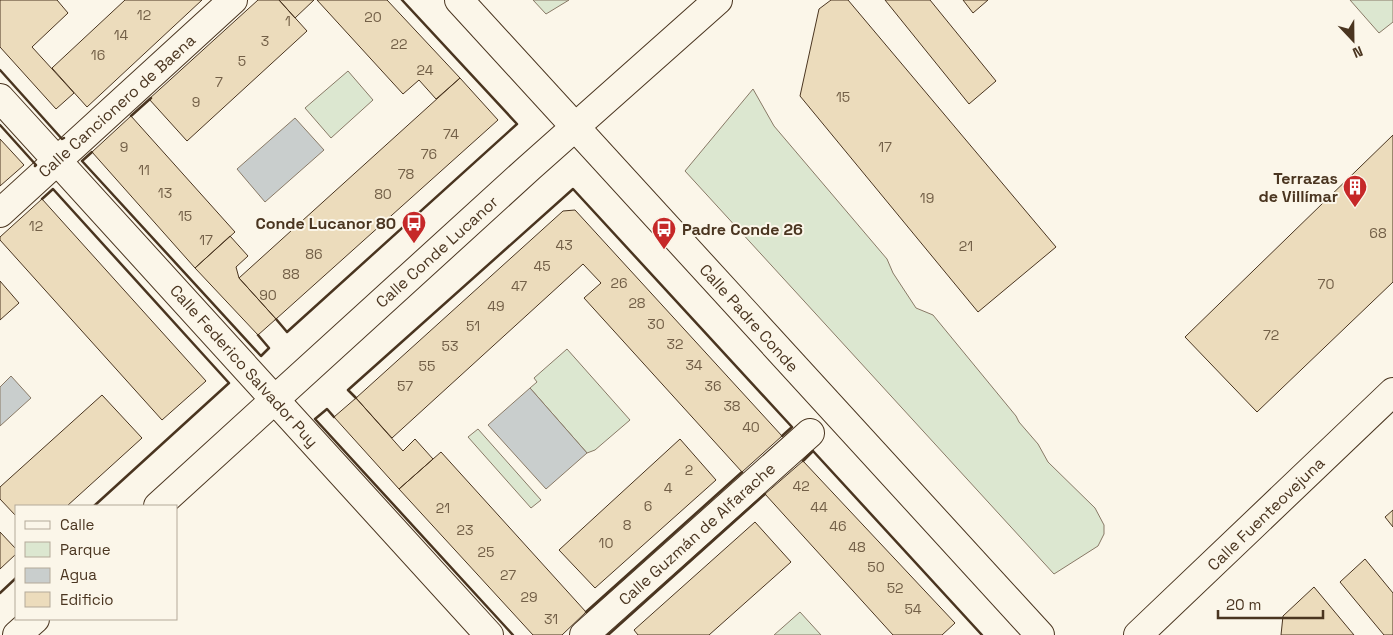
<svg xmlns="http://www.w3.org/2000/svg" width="1393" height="635" font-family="'Space Grotesk',sans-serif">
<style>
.green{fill:#dce7d0;stroke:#887966}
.water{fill:#c9cecd;stroke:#887966}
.building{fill:#ecdcbc;stroke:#4a3520}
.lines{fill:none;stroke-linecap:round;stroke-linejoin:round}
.minor-casing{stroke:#4a3520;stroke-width:30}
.minor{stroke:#fbf6e9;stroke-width:28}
.wall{stroke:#4a3520;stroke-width:2.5}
.labels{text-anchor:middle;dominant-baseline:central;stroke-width:4;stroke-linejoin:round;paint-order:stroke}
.number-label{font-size:14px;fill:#725f47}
.street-label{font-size:16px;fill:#4a3520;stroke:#fbf6e9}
.poi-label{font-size:16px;font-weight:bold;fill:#4a3520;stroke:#fbf6e9;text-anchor:end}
</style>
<rect width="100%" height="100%" fill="#fbf6e9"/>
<path class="green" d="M533,0H569L546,14Z
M1350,0H1393V22L1379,33Z
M348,71L373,100L331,138L305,108Z
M753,89L774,126L887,259L893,273L916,308L933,315L1016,416L1019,422L1038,444L1048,462L1095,508L1104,525V534L1098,546L1054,574L685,171Z
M567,349L630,420L595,450L587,453L530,388L537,382L534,378Z
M478,429L541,500L531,508L468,437Z
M800,612L821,635H774Z"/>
<path class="water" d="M295,118L324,150L265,202L237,169Z
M11,376L31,398L0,426V387Z
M530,388L587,453L546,489L488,425Z"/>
<path class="building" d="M0,0H57L68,13L32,47L74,93L56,109L0,47Z
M125,0H202L87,107L52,68Z
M258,0H279L307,31L187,141L149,99Z
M279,0H314L295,18Z
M317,0H387L460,78L436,99L419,80L403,94Z
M831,0H848L1056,247L978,312L800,96L819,9Z
M885,0H930L996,81L969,104Z
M963,0H988L973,13Z
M460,78L498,120L276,319L239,278Z
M131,116L235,232L195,268L92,152Z
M1393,135V282L1257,412L1185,337Z
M0,139L24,165L0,186Z
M42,199L206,381L162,420L0,240V237Z
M575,210L782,436L742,472L584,298L601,283L583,264L392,438L356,398L563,211Z
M230,236L248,256L236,267L239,278L276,319L258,335L195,268Z
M0,281L19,303L0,320Z
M102,395L142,438L67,506H16V516L0,499V487Z
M356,398L403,451L415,439L433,459L399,489L334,417Z
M680,439L716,480L595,588L559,550Z
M441,452L586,612L562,635H533L399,489Z
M803,461L955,623L942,635H893L765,494Z
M1393,510V527L1385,517Z
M755,522L791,562L709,635H638L634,630Z
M0,532L16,549V554L0,569Z
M1365,559L1393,593V635H1384L1340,582Z
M1314,587L1354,635H1281L1283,616Z"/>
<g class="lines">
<defs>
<path id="minor" d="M459,0L1040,635
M0,98L489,635
M0,213L233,0
M158,506L529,168L718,0
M17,635L35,619
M584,635L810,433
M1138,635L1393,392"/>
</defs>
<use href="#minor" class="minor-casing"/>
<use href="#minor" class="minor"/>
<path class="wall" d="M0,70L62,139L64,138
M131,116L151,98
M0,125L36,165L35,166
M92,152L82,161L261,356L269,348L258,335
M42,199L53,189L229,383L94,506
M276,319L287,332L517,124L402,0
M356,398L348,390L573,189L792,427L782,436
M334,417L327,409L315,419L513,635
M803,461L813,451L982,635
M0,593L16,578
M586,612L742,472
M608,635L765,494"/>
</g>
<defs>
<symbol id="building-pin" viewBox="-11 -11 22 30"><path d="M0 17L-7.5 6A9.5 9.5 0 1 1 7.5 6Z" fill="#c62828" stroke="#fbf6e9"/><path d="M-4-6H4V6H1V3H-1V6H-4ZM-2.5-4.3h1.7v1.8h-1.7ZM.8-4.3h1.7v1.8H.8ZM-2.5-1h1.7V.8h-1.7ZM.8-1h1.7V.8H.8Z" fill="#fff"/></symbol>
<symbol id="bus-pin" viewBox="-11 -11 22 30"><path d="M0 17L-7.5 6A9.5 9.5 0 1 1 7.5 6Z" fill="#c62828" stroke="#fbf6e9"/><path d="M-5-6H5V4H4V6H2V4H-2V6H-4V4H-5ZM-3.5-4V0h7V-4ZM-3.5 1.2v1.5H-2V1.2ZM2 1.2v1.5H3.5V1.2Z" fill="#fff"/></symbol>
</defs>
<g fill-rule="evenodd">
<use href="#building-pin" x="1341" y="173" width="28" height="38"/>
<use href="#bus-pin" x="400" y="209" width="28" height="38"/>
<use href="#bus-pin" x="650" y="215" width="28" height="38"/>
</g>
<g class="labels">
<g class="number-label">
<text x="144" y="15">12</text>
<text x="373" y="17">20</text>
<text x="288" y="21">1</text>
<text x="121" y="35">14</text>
<text x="265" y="41">3</text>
<text x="399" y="44">22</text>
<text x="98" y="55">16</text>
<text x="242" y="61">5</text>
<text x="425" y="70">24</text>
<text x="219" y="82">7</text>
<text x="843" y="97">15</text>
<text x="196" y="102">9</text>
<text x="451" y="134">74</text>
<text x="124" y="147">9</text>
<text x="885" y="147">17</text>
<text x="429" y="154">76</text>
<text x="144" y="170">11</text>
<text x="406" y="174">78</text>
<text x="165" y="193">13</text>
<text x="383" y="194">80</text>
<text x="927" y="198">19</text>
<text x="185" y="216">15</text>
<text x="36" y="226">12</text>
<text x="1378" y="233">68</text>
<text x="206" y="240">17</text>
<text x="564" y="245">43</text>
<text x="966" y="246">21</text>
<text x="314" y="254">86</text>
<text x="542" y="266">45</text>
<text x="291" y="274">88</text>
<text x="619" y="283">26</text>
<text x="1326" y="284">70</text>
<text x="519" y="286">47</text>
<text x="268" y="295">90</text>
<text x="637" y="303">28</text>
<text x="496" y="306">49</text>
<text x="656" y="324">30</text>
<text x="473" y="326">51</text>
<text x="1271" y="335">72</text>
<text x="675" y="344">32</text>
<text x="450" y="346">53</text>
<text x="694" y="365">34</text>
<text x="427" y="366">55</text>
<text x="405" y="386">57</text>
<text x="713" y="386">36</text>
<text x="732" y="406">38</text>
<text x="751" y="427">40</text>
<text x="689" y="470">2</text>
<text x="801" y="486">42</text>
<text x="668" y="488">4</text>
<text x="648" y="506">6</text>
<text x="819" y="507">44</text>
<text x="443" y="508">21</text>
<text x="627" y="525">8</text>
<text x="838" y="526">46</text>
<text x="465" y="530">23</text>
<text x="606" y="543">10</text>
<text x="857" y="547">48</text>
<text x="486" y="552">25</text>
<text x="876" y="567">50</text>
<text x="508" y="575">27</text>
<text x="895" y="588">52</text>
<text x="529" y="597">29</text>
<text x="913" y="609">54</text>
<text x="551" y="619">31</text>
</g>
<g class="street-label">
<text transform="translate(117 106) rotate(-42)">Calle Cancionero de Baena</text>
<text transform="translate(437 252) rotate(-42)">Calle Conde Lucanor</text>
<text transform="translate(749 318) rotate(48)">Calle Padre Conde</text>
<text transform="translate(244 366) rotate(48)">Calle Federico Salvador Puy</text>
<text transform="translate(1266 514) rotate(-44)">Calle Fuenteovejuna</text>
<text transform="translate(697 534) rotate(-42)">Calle Guzmán de Alfarache</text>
</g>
<g class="poi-label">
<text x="1338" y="178">Terrazas<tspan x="1338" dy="18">de Villímar</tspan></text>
<text x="396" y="223">Conde Lucanor 80</text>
<text x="682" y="229" text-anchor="start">Padre Conde 26</text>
</g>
</g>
<rect x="15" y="505" width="162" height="115" fill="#fbf6e9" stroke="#b4a999"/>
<rect x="25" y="521" width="25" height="8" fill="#fbf6e9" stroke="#b4a999"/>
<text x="60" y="530" font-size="15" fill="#4a3520">Calle</text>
<rect x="25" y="542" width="25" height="15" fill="#dce7d0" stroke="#b4a999"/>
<text x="60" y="555" font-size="15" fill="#4a3520">Parque</text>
<rect x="25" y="568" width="25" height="15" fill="#c9cecd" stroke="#b4a999"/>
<text x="60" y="580" font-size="15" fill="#4a3520">Agua</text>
<rect x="25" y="592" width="25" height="15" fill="#ecdcbc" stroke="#b4a999"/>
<text x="60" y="605" font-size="15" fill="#4a3520">Edificio</text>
<g transform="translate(1353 40) rotate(158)" stroke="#fbf6e9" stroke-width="4" paint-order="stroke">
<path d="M0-4L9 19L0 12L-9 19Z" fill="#4a3520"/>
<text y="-8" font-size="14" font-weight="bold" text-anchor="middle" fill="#4a3520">N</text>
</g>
<path d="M1218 610v8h105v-8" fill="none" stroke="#4a3520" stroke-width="2.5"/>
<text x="1226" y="610" font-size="15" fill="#4a3520" stroke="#fbf6e9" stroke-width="4" paint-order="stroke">20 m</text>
</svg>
